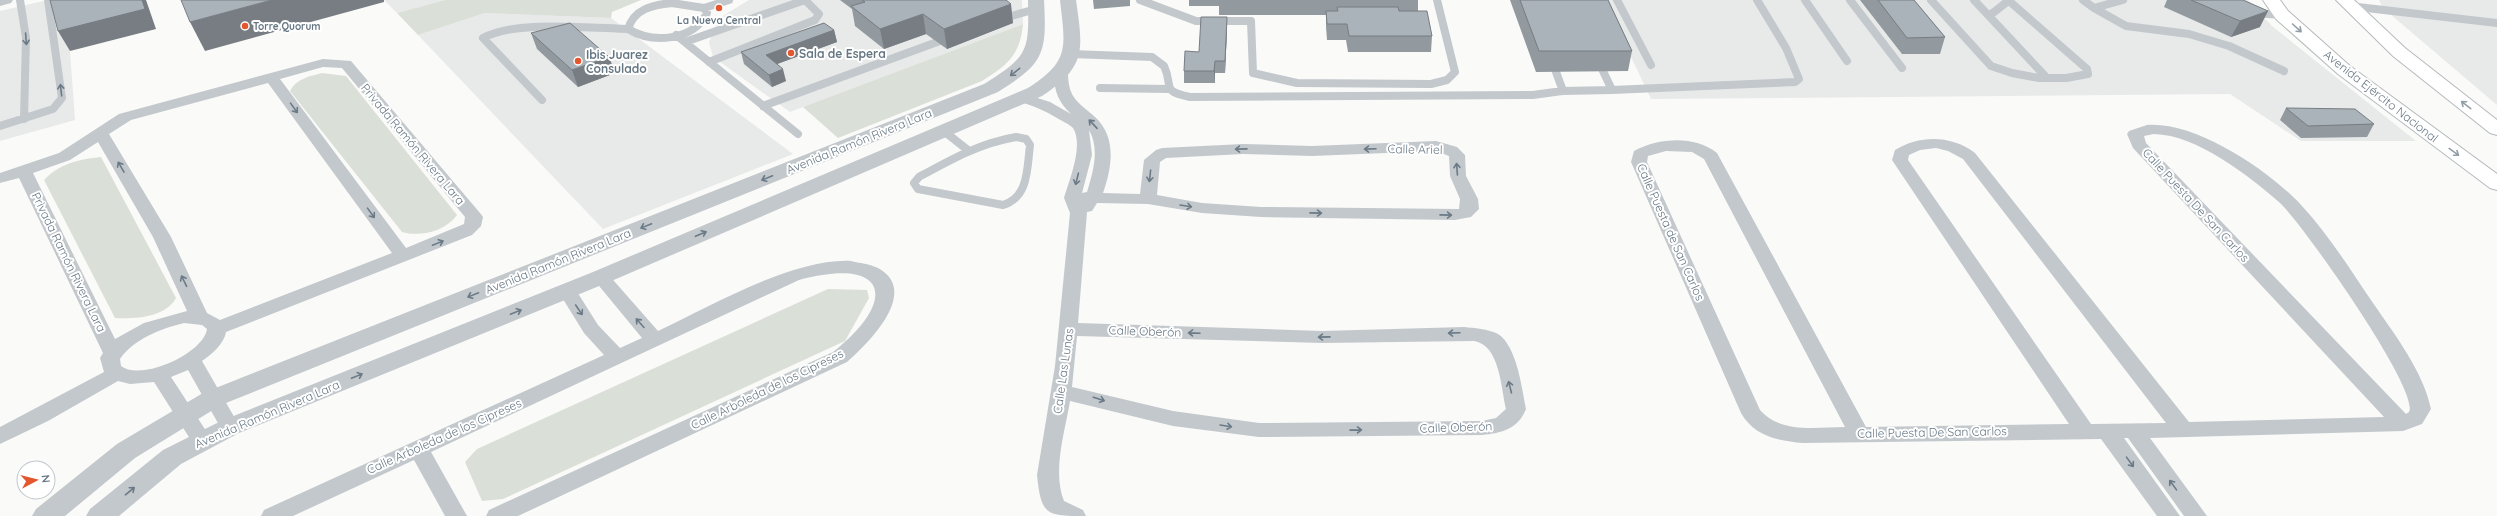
<svg xmlns="http://www.w3.org/2000/svg" width="2497" height="516" font-family="Quicksand,sans-serif">
<style>
.built{fill:#e8e9e9}
.green{fill:#dadfd7}
.lines{fill:none;stroke-linecap:round;stroke-linejoin:round}
.primary-casing{stroke:#b5babe;stroke-width:2}
.service{stroke:#c3c8cc;stroke-width:8}
.minor{fill:#c3c8cc;fill-rule:evenodd}
.tertiary{fill:#c3c8cc;fill-rule:evenodd}
.primary{fill:#fff;fill-rule:evenodd}
.wall{fill:#929a9f}
.shaded-wall{fill:#777d82}
.building{fill:#aab3b9;stroke:#777d82}
.oneway{stroke:#939fa8}
.oneway2{stroke:#6a7a87}
.poi-dot{fill:#e4572e;stroke:#fff;stroke-width:1.5}
.labels{text-anchor:middle;dominant-baseline:central;stroke-width:4;stroke-linejoin:round;paint-order:stroke}
.far-poi-label{font-size:10px;font-weight:bold;fill:#657683;stroke:#fff}
.poi-label{font-size:12px;font-weight:bold;fill:#657683;stroke:#fff;text-anchor:start}
.street-label{font-size:12px;fill:#657683;stroke:#fff}
</style>
<rect width="100%" height="100%" fill="#fafaf8"/>
<path class="built" d="M48,0H54L70,51L75,120L0,141V11Z
M384,0H445L397,13Z
M749,0H1022L1023,24L790,112L713,57L709,42L721,17Z
M1604,0H2248L2272,26L2416,141H2301L2230,94L1651,99Z
M2379,0H2497V105L2383,8Z
M485,13L611,18L793,154L603,229L418,35Z"/>
<path class="green" d="M445,0H641L612,12L611,18L485,13L418,35L397,13Z
M1023,24C1020,55 1008,65 982,81L838,138L803,107Z
M322,73L346,76L457,215C445,232 420,237 402,232L290,91C296,79 310,76 322,73Z
M101,157L176,298C165,318 134,319 115,318L44,180C59,164 79,159 101,157Z
M828,289L867,290L869,298L845,341L503,499L482,501L465,462L477,449Z"/>
<g class="lines">
<defs>
<path id="primary" d="M2263,0H2280L2288,11L2350,66L2497,174V190L2490,188L2338,74L2276,19Z
M2336,0H2354L2405,48L2497,120V135L2490,133L2393,56Z"/>
</defs>
<use href="#primary" class="primary-casing"/>
<path class="service" d="M20,0L26,38L24,119
M1140,0L1196,21H1251L1253,73L1297,83L1431,84L1447,80L1455,72L1437,0
M1617,0L1651,65
M1805,0L1847,61
M1850,0L1902,68
M1931,0L1991,66L2012,73L2039,78H2066L2088,74L2087,69L2008,0
M1974,0L2046,77
M2083,0L2094,8L2123,0
M2235,0L2254,13L2282,15
M672,3L704,8L707,13C693,41 653,44 628,29C634,9 652,5 672,3Z
M2349,6L2497,23
M704,8L729,0
M2094,8L2126,26L2189,34L2229,46L2284,71
M1989,16L2008,1
M1001,19L1036,9
M676,35L798,134
M685,42L805,0
M1071,54L1152,57L1164,66C1174,87 1160,91 1190,97L1533,95L1562,91L1612,90L1603,71
M709,62L815,20L819,14L805,0
M1556,72L1563,91
M1100,88L1169,89
M1612,90L1795,82L1799,79L1786,48L1757,0
M542,100L483,38C514,20 591,28 628,29
M763,106L948,38
M0,126L53,109L62,98L48,0
M945,132L969,151
M1016,137L1026,139L1030,145C1027,168 1029,197 1003,205L918,189L914,183L919,177C950,160 980,143 1016,137Z"/>
<path class="minor" d="M0,0H13L11,3L0,6Z
M323,59L351,61L480,213L483,217L481,226L472,235L226,332C224,344 212,354 202,361L240,427L237,432L230,434L223,432L188,370L171,377L212,440L208,445L201,448L194,445L154,382L130,384L118,381L48,421L0,444V427L104,372L100,358L103,353L19,178L0,183V173L59,153L119,114ZM323,67L342,68L465,217L464,224L406,248L280,79ZM268,83L392,253L220,320L207,313L171,237L109,134L131,120ZM98,142L153,237L187,311L144,323L115,339L33,173L70,160ZM184,323L202,325L207,329C204,353 141,382 121,366L120,359C134,339 160,329 184,323Z
M1061,71L1068,75C1069,100 1079,102 1095,117C1117,137 1112,168 1103,193L1140,194L1144,160L1156,150L1162,148L1243,144L1312,146L1436,141L1457,147L1465,155L1466,176L1478,199L1479,209L1471,217L1455,220L1261,217L1202,213L1148,204L1097,203L1092,211L1087,212L1078,323L1322,331L1464,327C1474,328 1488,329 1498,334C1517,346 1522,389 1526,409C1518,429 1502,433 1482,435L1259,437L1173,426L1070,401C1065,432 1052,471 1064,501L1083,510L1086,516C1047,516 1041,516 1037,475L1055,366L1070,213L1064,198C1069,181 1084,145 1073,128C1069,124 1062,121 1057,118C1044,110 1031,105 1017,101L1014,98L1022,93L1050,102L1071,114C1059,103 1054,91 1054,75ZM1089,130C1100,149 1093,172 1087,192L1082,193L1092,155ZM1436,151L1449,156L1450,176L1460,199L1459,209L1261,207L1202,203L1157,195L1160,162L1166,158L1243,154L1312,156ZM1077,336L1322,343L1474,341C1500,345 1501,388 1506,409L1496,418L1482,421L1259,423L1173,411L1072,387Z
M2147,125C2196,121 2270,171 2302,206C2329,235 2351,271 2373,303C2395,335 2423,371 2431,409L2422,424L2403,431L2150,438L2207,516H2184L2128,438H2124L2180,516H2157L2101,439L1803,443C1778,441 1754,436 1741,413L1631,162L1634,151C1659,138 1694,135 1717,153L1866,427L2069,424L1892,160L1895,150C1920,135 1951,135 1975,153L2189,422L2384,417L2133,148L2127,134L2129,131ZM2154,134C2197,135 2248,175 2280,203C2301,222 2421,391 2409,412L2406,414L2146,143L2144,136ZM1936,148L1948,151L1963,159L2166,423L2091,424L1908,160L1909,155L1920,150ZM1666,151L1692,152L1704,159L1845,427C1816,427 1781,434 1760,410L1647,162L1648,156Z
M851,261C859,263 870,264 878,268C921,291 868,344 847,362L518,516H486L489,510L833,352C899,300 888,256 799,280L431,452L467,516H445L414,460L293,516H261L264,510L604,355L584,333L558,291L560,287H574L598,325L620,348L642,338L595,281L592,277L595,273H607L658,331C711,306 793,258 851,261Z"/>
<path class="tertiary" d="M1028,0H1044C1047,54 1044,63 998,92L221,405L135,458L65,516H32L36,509L117,444L203,393L984,84C1029,56 1029,51 1028,0Z
M1060,0H1076C1083,50 1087,66 1042,96L609,282L239,433L181,464L119,516H86L90,509L163,450L221,421L593,272L1028,88C1071,61 1065,46 1060,0Z"/>
<use href="#primary" class="primary"/>
</g>
<path class="wall" d="M840,0H1006L1013,23L947,49L926,34L884,49L855,26L852,9Z
M1093,0H1130V6L1094,9Z
M1189,0H1418V11L1432,36L1431,52H1348L1346,40H1327L1326,27V15H1219V6H1189Z
M1510,0H1608L1632,51L1628,71L1536,72Z
M1860,0H1914L1945,37L1940,54H1902Z
M2167,0H2243L2260,27L2231,37L2164,7Z
M1227,29L1225,73H1215V83H1184V71L1199,52Z
M834,30L837,42L777,64L786,81L772,87L744,64L741,52Z
M531,33L609,57L615,73L578,87L537,49Z
M2286,108L2374,124L2367,137L2301,138L2280,120Z"/>
<path class="shaded-wall" d="M142,0H146L156,29L70,51L58,31Z
M272,0H384V2L205,51L190,22Z
M1011,4L1013,23L947,49L944,29Z
M2268,11L2260,27L2231,37L2240,21Z
M923,14L926,34L884,49L880,29Z
M1227,17V29L1225,73V61Z
M834,30L837,42L769,67L766,55Z
M609,57L615,73L578,87L572,70Z
M1215,61V83L1214,71Z
M783,69L786,81L772,87L769,75Z"/>
<path class="building" d="M50,0H142L145,9L58,31Z
M181,0H272L190,22Z
M862,0H1006L1011,4L944,29L923,14L880,29L851,6L865,2Z
M1520,0H1608L1632,51H1539Z
M1878,0H1914L1945,37L1907,38Z
M2191,0H2243L2268,11L2240,21Z
M1337,7H1398L1399,11H1427L1432,36H1349L1347,24H1327L1326,11H1338Z
M1201,17H1227L1225,61H1215L1214,71H1184L1185,51L1199,52Z
M570,23L609,57L572,70L531,33Z
M824,23L834,30L766,55L783,69L769,75L741,52Z
M2286,108L2355,109L2374,124L2308,126Z"/>
<defs><path id="oneway-shaft" d="M-6 0H5M1.5-3L5.5 0L1.5 3" fill="none" stroke-width="1.6" stroke-linecap="round" stroke-linejoin="round"/></defs>
<g class="oneway">
<use href="#oneway-shaft" transform="translate(2297 28) rotate(42)"/>
<use href="#oneway-shaft" transform="translate(2466 105) rotate(-142)"/>
<use href="#oneway-shaft" transform="translate(2454 152) rotate(36)"/>
</g>
<g class="oneway2">
<use href="#oneway-shaft" transform="translate(26 39) rotate(86)"/>
<use href="#oneway-shaft" transform="translate(1015 72) rotate(142)"/>
<use href="#oneway-shaft" transform="translate(61 90) rotate(-97)"/>
<use href="#oneway-shaft" transform="translate(294 108) rotate(54)"/>
<use href="#oneway-shaft" transform="translate(1093 124) rotate(-133)"/>
<use href="#oneway-shaft" transform="translate(1241 149) rotate(179)"/>
<use href="#oneway-shaft" transform="translate(1370 149) rotate(178)"/>
<use href="#oneway-shaft" transform="translate(121 167) rotate(-120)"/>
<use href="#oneway-shaft" transform="translate(1457 169) rotate(-94)"/>
<use href="#oneway-shaft" transform="translate(1150 176) rotate(96)"/>
<use href="#oneway-shaft" transform="translate(767 178) rotate(158)"/>
<use href="#oneway-shaft" transform="translate(1077 179) rotate(104)"/>
<use href="#oneway-shaft" transform="translate(1186 206) rotate(9)"/>
<use href="#oneway-shaft" transform="translate(371 213) rotate(54)"/>
<use href="#oneway-shaft" transform="translate(1316 213) rotate(1)"/>
<use href="#oneway-shaft" transform="translate(1446 215) rotate(1)"/>
<use href="#oneway-shaft" transform="translate(646 226) rotate(158)"/>
<use href="#oneway-shaft" transform="translate(701 234) rotate(-23)"/>
<use href="#oneway-shaft" transform="translate(438 243) rotate(-22)"/>
<use href="#oneway-shaft" transform="translate(184 281) rotate(-116)"/>
<use href="#oneway-shaft" transform="translate(473 295) rotate(158)"/>
<use href="#oneway-shaft" transform="translate(579 310) rotate(56)"/>
<use href="#oneway-shaft" transform="translate(516 312) rotate(-22)"/>
<use href="#oneway-shaft" transform="translate(640 323) rotate(-132)"/>
<use href="#oneway-shaft" transform="translate(1194 333) rotate(-178)"/>
<use href="#oneway-shaft" transform="translate(1454 333) rotate(178)"/>
<use href="#oneway-shaft" transform="translate(1324 337) rotate(179)"/>
<use href="#oneway-shaft" transform="translate(357 376) rotate(-22)"/>
<use href="#oneway-shaft" transform="translate(1510 387) rotate(-104)"/>
<use href="#oneway-shaft" transform="translate(1099 399) rotate(18)"/>
<use href="#oneway-shaft" transform="translate(1226 426) rotate(9)"/>
<use href="#oneway-shaft" transform="translate(1356 430) rotate(-1)"/>
<use href="#oneway-shaft" transform="translate(2130 462) rotate(54)"/>
<use href="#oneway-shaft" transform="translate(2173 485) rotate(-126)"/>
<use href="#oneway-shaft" transform="translate(130 491) rotate(-40)"/>
</g>
<g class="poi-dot">
<circle cx="719" cy="8" r="4"/>
<circle cx="245" cy="26" r="4"/>
<circle cx="791" cy="53" r="4"/>
<circle cx="578" cy="61" r="4"/>
</g>
<g class="labels">
<g class="far-poi-label">
<text x="719" y="20">La Nueva Central</text>
<text x="253" y="26" text-anchor="start">Torre Quorum</text>
</g>
<g class="poi-label">
<text x="799" y="53">Sala de Espera</text>
<text x="586" y="54">Ibis Juarez<tspan x="586" dy="14">Consulado</tspan></text>
</g>
<g class="street-label">
<text transform="translate(2381 96) rotate(38)">Avenida Ejército Nacional</text>
<text transform="translate(859 141) rotate(-22)">Avenida Ramón Rivera Lara</text>
<text transform="translate(413 144) rotate(50)">Privada Ramón Rivera Lara</text>
<text transform="translate(1415 149) rotate(1)">Calle Ariel</text>
<text transform="translate(2196 205) rotate(47)">Calle Puesta De San Carlos</text>
<text transform="translate(1671 232) rotate(66)">Calle Puesta de San Carlos</text>
<text transform="translate(558 261) rotate(-22)">Avenida Ramón Rivera Lara</text>
<text transform="translate(69 262) rotate(64)">Privada Ramón Rivera Lara</text>
<text transform="translate(1145 331) rotate(2)">Calle Oberón</text>
<text transform="translate(1063 371) rotate(-82)">Calle Las Lunas</text>
<text transform="translate(767 389) rotate(-26)">Calle Arboleda de los Cipreses</text>
<text transform="translate(267 414) rotate(-23)">Avenida Ramón Rivera Lara</text>
<text transform="translate(1456 427) rotate(-2)">Calle Oberón</text>
<text transform="translate(1932 432) rotate(-1)">Calle Puesta De San Carlos</text>
<text transform="translate(444 436) rotate(-24)">Calle Arboleda de los Cipreses</text>
</g>
</g>
<g transform="translate(36 480) rotate(83)"><circle r="19" fill="#ffffff" stroke="#c1c8cd"/>
<path d="M0-3L7 15L0 10L-7 15Z" fill="#e4572e"/>
<text y="-6" font-size="11" font-weight="bold" text-anchor="middle" fill="#657683">N</text>
</g>
</svg>
